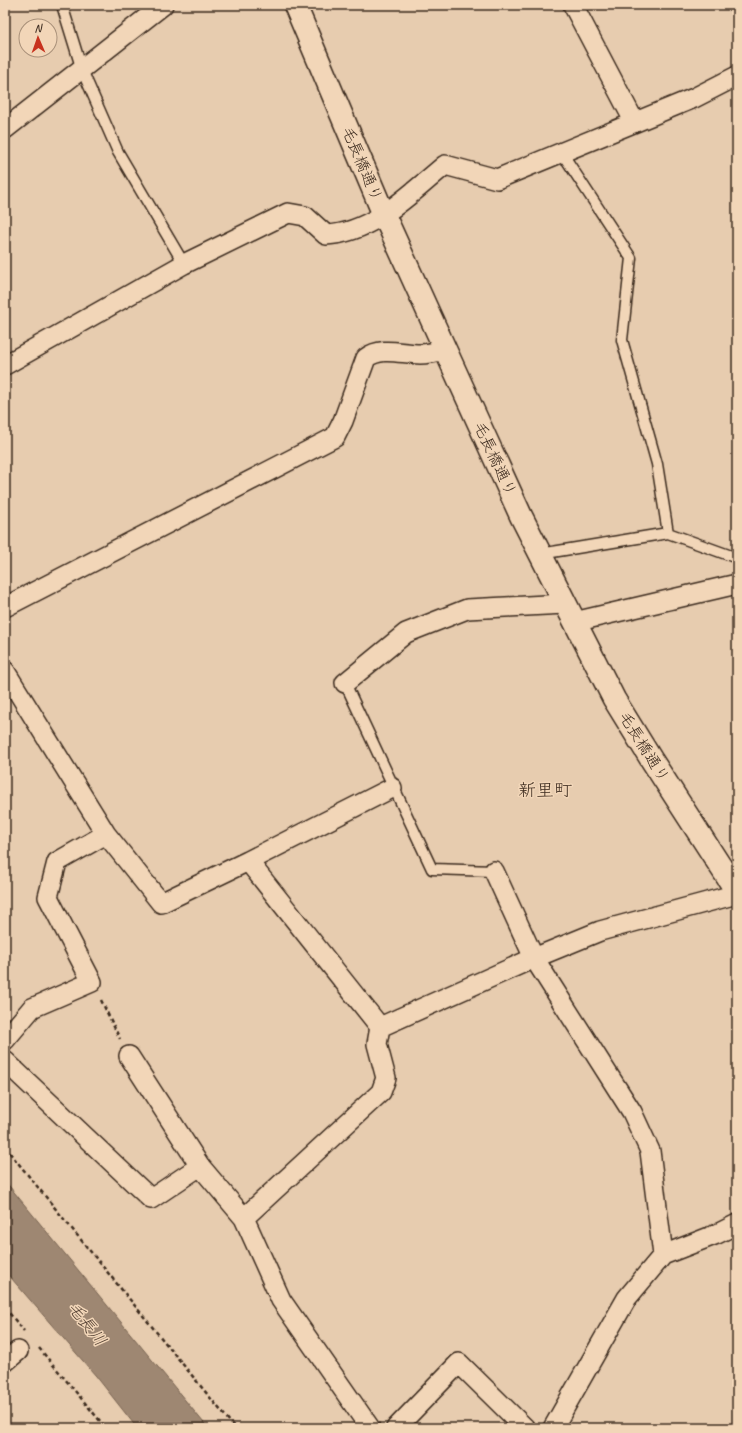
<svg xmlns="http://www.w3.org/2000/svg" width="742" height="1433" font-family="Caveat,'Klee One',sans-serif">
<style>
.water{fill:#9e8772;stroke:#766250}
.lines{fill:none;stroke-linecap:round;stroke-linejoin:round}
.lane-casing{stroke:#3b2a1e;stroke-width:13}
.street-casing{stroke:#3b2a1e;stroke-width:22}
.secondary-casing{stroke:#3b2a1e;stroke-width:25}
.path{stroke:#3b2a1e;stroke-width:2.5;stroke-dasharray:4 3;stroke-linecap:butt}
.lane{stroke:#f2d6b8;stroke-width:10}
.street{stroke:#f2d6b8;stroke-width:19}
.secondary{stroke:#f2d6b8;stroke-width:22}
.labels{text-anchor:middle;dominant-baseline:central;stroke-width:3;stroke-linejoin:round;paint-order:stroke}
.street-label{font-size:16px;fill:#3b2a1e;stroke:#f2d6b8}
.water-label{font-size:17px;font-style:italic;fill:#544133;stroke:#f2d6b8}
.quarter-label{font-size:18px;fill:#3b2a1e;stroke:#f2d6b8}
</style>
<rect width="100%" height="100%" fill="#e7ccaf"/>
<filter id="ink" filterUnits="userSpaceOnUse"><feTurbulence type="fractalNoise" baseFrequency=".025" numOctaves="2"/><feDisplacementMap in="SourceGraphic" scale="8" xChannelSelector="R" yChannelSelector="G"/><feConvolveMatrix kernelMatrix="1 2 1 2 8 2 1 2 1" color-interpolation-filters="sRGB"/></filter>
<g filter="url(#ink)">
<path class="water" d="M5,1181L208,1428H137L96,1376L5,1271Z"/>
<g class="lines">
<defs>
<path id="lane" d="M62,5L82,70L118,152L184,264
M668,533L737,558
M540,554L668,533L657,464L622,340L631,258L562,153
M345,683L432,869L494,871"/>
<path id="street" d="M573,5L634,121
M5,129L163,5
M5,365L184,264L288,213L305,216L326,235C373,233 411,193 445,165L497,179L694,98L737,76
M5,607L335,437L343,421L366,358C382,346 401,354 420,354C428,354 437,352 445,350
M574,622L737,584
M5,671L106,834L161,903L248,861L380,1027L377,1044L386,1078L381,1092L244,1218
M345,683L406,633L467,609L565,604
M248,861L392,788
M494,871L534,958L632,1112L650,1151L663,1255
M380,1027L534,958L600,931L737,894
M5,1040L32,1008L92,982L48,897L57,862L106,834
M129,1056L200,1166L244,1218L281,1300L370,1428
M5,1061L151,1199L200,1166
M5,1362L18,1351
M396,1428L459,1363L525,1428
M553,1428L627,1298L663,1255L717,1234L737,1224"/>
<path id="secondary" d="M295,5L384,215L521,516L614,699L651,759L737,892"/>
</defs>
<use href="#lane" class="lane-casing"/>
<use href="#street" class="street-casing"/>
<use href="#secondary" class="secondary-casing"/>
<path class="path" d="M101,1000L120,1039
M5,1147L235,1428
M5,1308L24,1331
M39,1348L106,1428"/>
<use href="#lane" class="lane"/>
<use href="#street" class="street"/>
<use href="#secondary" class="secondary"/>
</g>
</g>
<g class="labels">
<g class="street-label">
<text transform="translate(362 164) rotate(67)">毛長橋通り</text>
<text transform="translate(495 459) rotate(65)">毛長橋通り</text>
<text transform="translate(644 747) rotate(58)">毛長橋通り</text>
</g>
<g class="water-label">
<text transform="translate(87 1324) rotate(52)">毛長川</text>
</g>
<g class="quarter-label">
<text x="545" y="790">新里町</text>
</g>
</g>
<rect width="742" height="1433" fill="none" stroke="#f2d6b8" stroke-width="20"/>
<rect x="10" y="10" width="722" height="1413" fill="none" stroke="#3b2a1e" stroke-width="1.5" filter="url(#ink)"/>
<g transform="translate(38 38) rotate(358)"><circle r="19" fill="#f2d6b8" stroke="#a9917a"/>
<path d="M0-3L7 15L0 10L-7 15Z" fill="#c8321e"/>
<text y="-6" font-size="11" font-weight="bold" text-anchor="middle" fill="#3b2a1e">N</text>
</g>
</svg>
